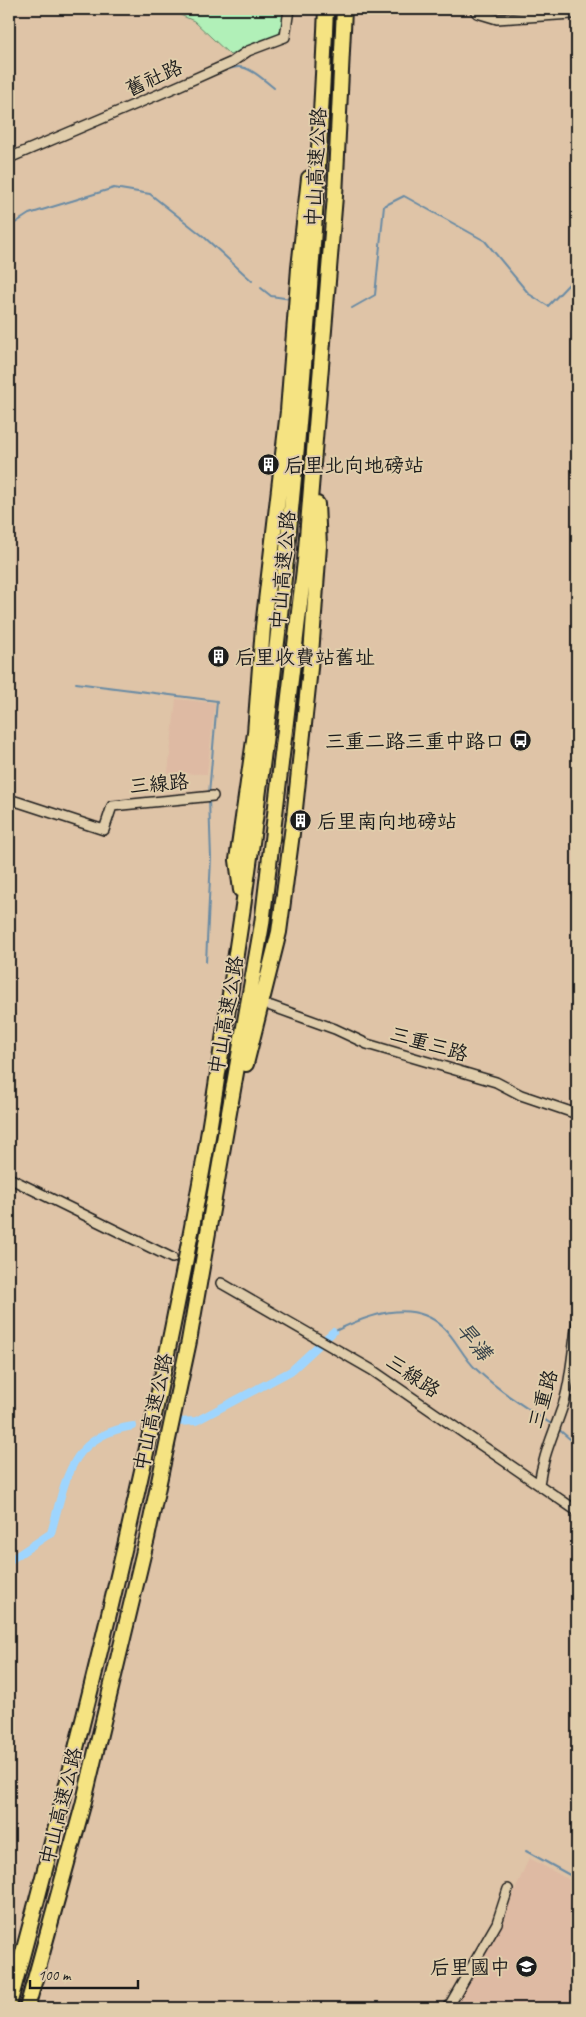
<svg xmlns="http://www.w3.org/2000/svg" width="586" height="2017" font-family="Caveat,'LXGW WenKai TC',sans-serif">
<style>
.built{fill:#debaa3}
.green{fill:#b1f0b8;stroke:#66866a}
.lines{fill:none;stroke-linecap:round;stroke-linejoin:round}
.stream{stroke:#6a8ba4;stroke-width:2}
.canal{stroke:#9ed5fe;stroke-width:8}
.minor-casing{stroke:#1c1c1c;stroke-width:12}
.highway-casing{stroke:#1c1c1c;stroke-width:18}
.minor{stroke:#e0cdab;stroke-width:9}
.highway{stroke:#f5e382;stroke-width:14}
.labels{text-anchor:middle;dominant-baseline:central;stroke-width:4;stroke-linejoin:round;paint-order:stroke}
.street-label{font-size:20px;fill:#1c1c1c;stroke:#e0cdab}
.poi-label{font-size:20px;fill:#1c1c1c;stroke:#e0cdab;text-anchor:start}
.water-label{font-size:21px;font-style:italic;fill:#364149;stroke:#e0cdab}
</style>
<rect width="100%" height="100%" fill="#dfc4a7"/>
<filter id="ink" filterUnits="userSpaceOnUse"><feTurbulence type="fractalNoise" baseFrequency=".02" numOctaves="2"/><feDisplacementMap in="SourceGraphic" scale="10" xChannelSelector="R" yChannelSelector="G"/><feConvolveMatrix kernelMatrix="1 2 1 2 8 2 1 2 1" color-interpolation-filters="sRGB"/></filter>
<g filter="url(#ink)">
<path class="built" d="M176,699L215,703L207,774L168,773Z
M529,1858L577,1884V2008H450L500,1925Z"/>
<path class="green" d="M167,9H286L279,34L230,55L194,21Z"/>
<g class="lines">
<path class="stream" d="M202,80C242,63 240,60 274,88
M9,163L69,137
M9,227L29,214L114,188L150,194L203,236L252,281
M261,288L271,296L291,299
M352,308L375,295L384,206L404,196L485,241L529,294L548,306L569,284L577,283
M76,683L217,701L209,794
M206,962L211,858L209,799
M333,1332C366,1316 412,1297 443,1327C456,1339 463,1357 476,1369C499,1391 526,1408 553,1425
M557,1428L577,1445
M526,1851L577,1879"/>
<path class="canal" d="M177,1422L196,1421L291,1371L333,1332
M9,1561L51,1533C66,1480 69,1436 133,1426"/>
<defs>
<path id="minor" d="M370,9H372
M474,9L477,13L497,19L572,14L577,12
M9,158L176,87L232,62L248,51L285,37L289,9
M9,799L104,830L112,806L213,796
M271,1006L335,1029L367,1044L496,1082L521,1095L577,1114
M9,1178L172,1258
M221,1283L372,1370L577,1511
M539,1484C543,1457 551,1440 560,1414C571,1386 572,1353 577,1323
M448,2008L497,1923L508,1889"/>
<path id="highway" d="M241,890L237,860L255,733L263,627L288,411L299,268L309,178
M246,1064L279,932L294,818L310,668L319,546L317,504
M9,2005C83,1730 152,1453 202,1172C212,1116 220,1058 229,1001C280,671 312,343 326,9
M27,2008L83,1805L147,1538L189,1341L262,924L305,561L335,196L344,9"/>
</defs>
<use href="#minor" class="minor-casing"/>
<use href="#highway" class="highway-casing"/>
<use href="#minor" class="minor"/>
<use href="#highway" class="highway"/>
</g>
</g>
<defs>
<symbol id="building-disc" viewBox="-11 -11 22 22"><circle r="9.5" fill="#1c1c1c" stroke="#e0cdab"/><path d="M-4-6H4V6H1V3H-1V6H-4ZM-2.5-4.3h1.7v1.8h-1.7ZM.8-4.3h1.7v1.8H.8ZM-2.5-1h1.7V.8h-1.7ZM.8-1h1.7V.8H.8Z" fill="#fff"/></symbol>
<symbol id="bus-disc" viewBox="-11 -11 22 22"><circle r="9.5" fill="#1c1c1c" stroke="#e0cdab"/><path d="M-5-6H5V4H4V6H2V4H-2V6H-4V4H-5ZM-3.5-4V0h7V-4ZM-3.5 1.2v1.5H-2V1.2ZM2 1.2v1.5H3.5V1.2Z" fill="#fff"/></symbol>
<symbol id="school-disc" viewBox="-11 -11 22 22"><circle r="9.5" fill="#1c1c1c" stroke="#e0cdab"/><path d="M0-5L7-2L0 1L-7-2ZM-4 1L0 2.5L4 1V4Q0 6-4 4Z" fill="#fff"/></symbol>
</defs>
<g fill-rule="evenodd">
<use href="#building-disc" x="256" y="452" width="25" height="25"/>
<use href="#building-disc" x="206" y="644" width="25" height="25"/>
<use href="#bus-disc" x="508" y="728" width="25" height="25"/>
<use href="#building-disc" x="288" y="808" width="25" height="25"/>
<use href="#school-disc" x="514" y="1954" width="25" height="25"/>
</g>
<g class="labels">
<g class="street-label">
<text transform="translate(154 78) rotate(-24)">舊社路</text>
<text transform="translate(316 167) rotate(-87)">中山高速公路</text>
<text transform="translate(283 570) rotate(-85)">中山高速公路</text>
<text transform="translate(159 784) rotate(-5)">三線路</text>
<text transform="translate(226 1015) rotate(-80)">中山高速公路</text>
<text transform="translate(429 1044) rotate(16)">三重三路</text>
<text transform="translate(413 1376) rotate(34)">三線路</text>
<text transform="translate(543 1399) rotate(-74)">三重路</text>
<text transform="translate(153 1412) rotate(-78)">中山高速公路</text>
<text transform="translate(61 1806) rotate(-76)">中山高速公路</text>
</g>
<g class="poi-label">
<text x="284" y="465">后里北向地磅站</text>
<text x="235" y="657">后里收費站舊址</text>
<text x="505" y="741" text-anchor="end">三重二路三重中路口</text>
<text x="317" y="821">后里南向地磅站</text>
<text x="510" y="1967" text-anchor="end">后里國中</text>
</g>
<g class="water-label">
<text transform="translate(474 1341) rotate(51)">旱溝</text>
</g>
</g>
<rect width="586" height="2017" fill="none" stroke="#e0cdab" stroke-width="30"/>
<rect x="15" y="15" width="556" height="1987" fill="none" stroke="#1c1c1c" stroke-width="2" filter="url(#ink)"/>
<path d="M30 1980v8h108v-8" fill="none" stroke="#1c1c1c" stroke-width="2.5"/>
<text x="38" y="1980" font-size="15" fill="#1c1c1c" stroke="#e0cdab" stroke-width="4" paint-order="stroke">100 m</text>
</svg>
